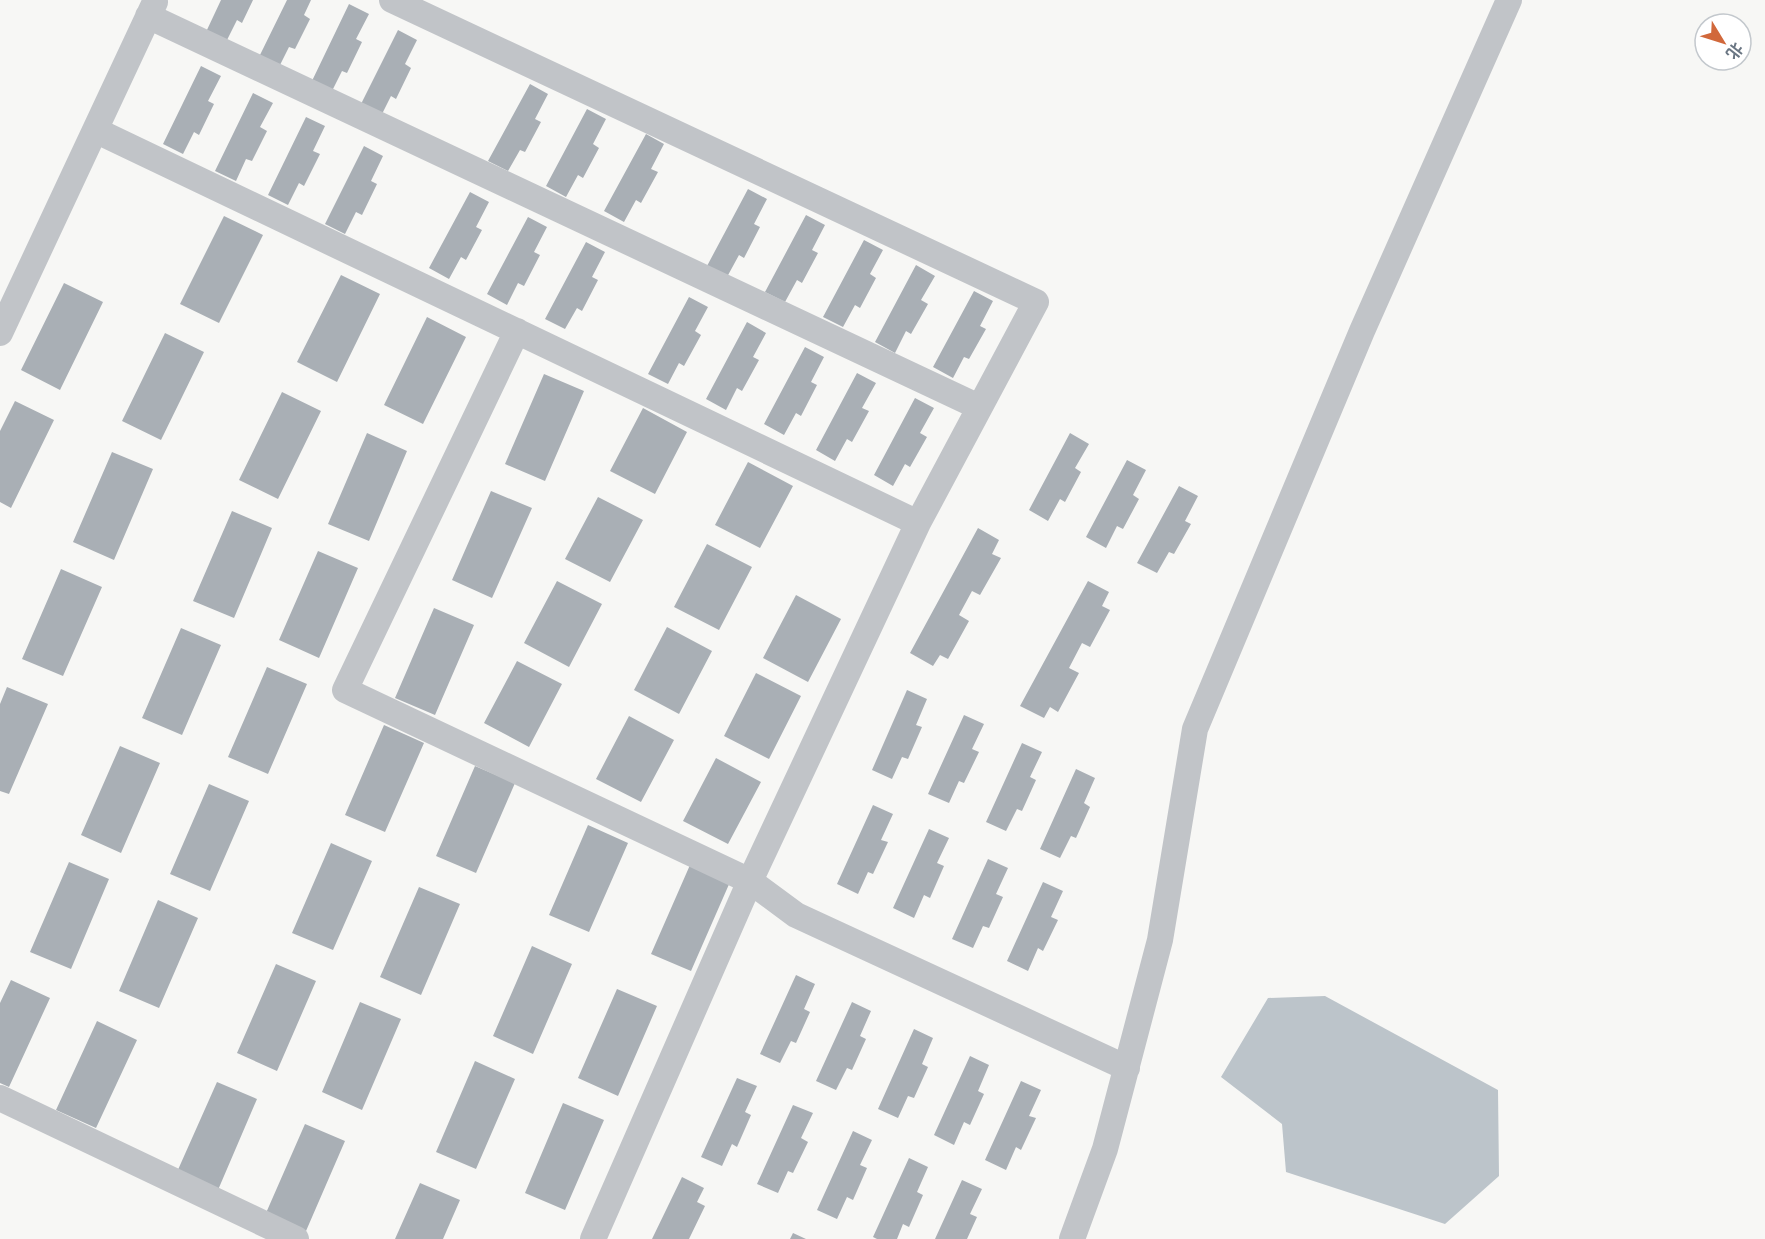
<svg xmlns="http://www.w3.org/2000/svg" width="1765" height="1239" font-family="'PT Sans','Noto Sans SC',sans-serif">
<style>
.water{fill:#bcc4ca}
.building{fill:#a9afb5}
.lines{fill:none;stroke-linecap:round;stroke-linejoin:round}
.minor{stroke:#c1c4c8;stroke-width:26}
</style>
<rect width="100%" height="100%" fill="#f7f7f5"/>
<path class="water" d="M1325,996L1498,1090L1499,1176L1445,1224L1286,1172L1282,1124L1221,1077L1268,998Z"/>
<path class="building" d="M221,0H253L242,23L237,20L226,42L206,32Z
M287,0H311L304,15L310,19L295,49L289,47L278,69L258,59Z
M349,4L369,14L356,39L362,42L347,73L342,71L331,93L311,83Z
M398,30L417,40L405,64L411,68L396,99L391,96L380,118L359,108Z
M201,66L221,76L208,101L214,104L199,135L194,132L183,154L163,144Z
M530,84L548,94L535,119L541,122L525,152L520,150L508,171L488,161Z
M253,93L273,103L260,127L267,131L252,161L246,159L236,181L215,171Z
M587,109L606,119L593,144L599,148L583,178L578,175L566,197L546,186Z
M306,117L325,126L313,151L320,154L304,186L299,183L288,205L268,195Z
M646,134L664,144L651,169L658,172L641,203L636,200L624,222L604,211Z
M364,146L383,156L371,181L377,184L362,215L356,212L345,234L325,224Z
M748,189L767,199L754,224L760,227L744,258L739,255L727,277L707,266Z
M470,192L489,202L476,227L482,230L466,260L461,257L449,279L429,268Z
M806,215L825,225L812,250L818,253L802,283L797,280L785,302L765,292Z
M224,216L263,235L219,323L180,304Z
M528,217L547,227L534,252L540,255L524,286L518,283L507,305L487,294Z
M864,240L883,250L870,274L876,278L860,308L855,305L843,327L823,317Z
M586,242L605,252L592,277L598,280L582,311L577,308L565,329L545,319Z
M916,265L935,276L921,300L928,304L911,334L906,331L895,353L875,342Z
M341,275L380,294L337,382L297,362Z
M64,283L103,302L60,390L21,370Z
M974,291L993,301L980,326L986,329L969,359L964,357L953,378L933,367Z
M689,297L708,307L695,331L701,335L684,366L679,363L668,384L648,374Z
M427,317L466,337L423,424L384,405Z
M747,322L766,333L753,357L759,360L742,391L737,388L726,410L706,399Z
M165,333L204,352L161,440L122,421Z
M805,347L824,357L811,382L817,385L801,416L796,413L784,435L764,424Z
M857,373L876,383L862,408L869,411L852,442L847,439L835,461L816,450Z
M544,374L584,391L545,481L505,464Z
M282,392L321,411L278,499L239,480Z
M915,398L934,408L920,433L927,437L910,467L905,464L893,486L874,475Z
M15,401L54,420L11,508L0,502V431Z
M643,408L687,432L655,494L610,471Z
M367,433L407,451L369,541L328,524Z
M1070,433L1089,444L1075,468L1081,472L1065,502L1060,499L1048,521L1029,510Z
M112,452L153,469L114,560L73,542Z
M1127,460L1146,470L1133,495L1139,499L1123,529L1117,526L1106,548L1086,537Z
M748,462L793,486L760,548L715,525Z
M1179,486L1198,496L1185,521L1191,524L1174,554L1169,552L1157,573L1137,563Z
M491,491L532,508L492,598L452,580Z
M598,497L643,520L610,582L565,559Z
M232,511L272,528L234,618L193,601Z
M978,528L999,540L992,554L1001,558L980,595L972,591L959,615L969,621L948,659L940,655L933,666L910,653Z
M707,544L752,567L719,630L674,607Z
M318,551L358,568L319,658L279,640Z
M61,569L102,587L63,676L22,659Z
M557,581L602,604L569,667L524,643Z
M1088,581L1109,592L1102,606L1110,610L1090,647L1082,643L1069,668L1079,673L1058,712L1050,707L1044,718L1020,706Z
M796,595L841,619L808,682L763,658Z
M434,608L474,625L435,715L395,698Z
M667,627L712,651L679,714L634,690Z
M181,628L221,645L182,735L142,718Z
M517,661L562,684L529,747L484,723Z
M267,667L307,684L268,774L228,757Z
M756,673L801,696L769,759L724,736Z
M7,687L48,704L9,794L0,791V704Z
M907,690L927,699L916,725L922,727L908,759L902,757L892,779L872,770Z
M964,715L984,724L972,749L979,752L964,783L959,781L949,803L928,794Z
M629,716L674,740L641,802L596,779Z
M384,725L424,743L385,832L345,815Z
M1022,743L1042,752L1030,777L1036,780L1022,811L1017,809L1006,831L986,822Z
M120,746L160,763L121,853L81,835Z
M716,758L761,782L728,844L683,821Z
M475,766L515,783L476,873L436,856Z
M1076,769L1095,778L1084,803L1090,807L1076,838L1071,836L1060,858L1040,849Z
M209,784L249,801L210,891L170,874Z
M873,805L893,814L881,840L888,842L873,874L868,872L858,894L837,884Z
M588,825L628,843L589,932L549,915Z
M929,829L949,838L937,863L944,866L930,898L924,895L914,918L893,908Z
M331,843L372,861L333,950L292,933Z
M988,859L1008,868L996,894L1003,897L989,928L983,926L973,948L952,939Z
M69,862L109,879L71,969L30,952Z
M690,865L730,882L691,971L651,954Z
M1043,882L1063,891L1051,917L1058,920L1043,951L1038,948L1028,971L1007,961Z
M419,887L460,904L421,995L380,977Z
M158,900L198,918L159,1008L119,991Z
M532,946L572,964L533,1054L493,1036Z
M276,964L316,981L277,1071L237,1053Z
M796,975L815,984L804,1009L810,1012L796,1043L791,1041L780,1063L760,1054Z
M11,980L50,998L9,1087L0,1083V1003Z
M617,989L657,1006L618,1096L578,1078Z
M360,1002L401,1019L362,1110L322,1092Z
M852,1002L871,1011L860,1036L866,1039L852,1070L847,1068L836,1090L816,1081Z
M97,1021L137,1040L96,1128L56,1110Z
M914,1029L933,1038L922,1064L928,1067L914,1098L908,1096L898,1118L878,1109Z
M970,1056L989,1065L978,1091L984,1094L970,1125L964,1122L954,1145L934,1135Z
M475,1061L515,1079L476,1169L436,1152Z
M737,1078L757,1086L745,1112L751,1115L737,1147L732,1144L722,1166L701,1157Z
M1021,1081L1041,1090L1029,1116L1036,1118L1021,1150L1016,1147L1006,1170L985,1160Z
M217,1082L257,1099L218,1190L177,1172Z
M563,1103L604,1120L565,1210L525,1193Z
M793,1105L813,1113L801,1138L808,1142L793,1173L788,1171L778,1193L757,1184Z
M305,1124L345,1141L306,1231L266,1213Z
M853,1131L872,1140L860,1165L867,1168L853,1200L847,1197L837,1219L817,1210Z
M909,1158L928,1167L917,1192L923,1195L909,1227L903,1224L897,1239H877L873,1237Z
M682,1177L704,1188L697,1202L705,1206L689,1239H652Z
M962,1180L982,1189L970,1214L977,1217L967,1239H935Z
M420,1183L460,1200L443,1239H395Z
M793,1233L806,1239H790Z"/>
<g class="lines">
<path class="minor" d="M392,0L1036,302L918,523L750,881L593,1239
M148,16L979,407
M95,130L918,523
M517,331L345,690L750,881L796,915L1127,1068
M0,333L155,2
M0,1098L296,1239
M1072,1239L1105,1149L1160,940L1195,729L1362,331L1509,0"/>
</g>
<g transform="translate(1723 42) rotate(128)"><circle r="28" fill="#ffffff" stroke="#c3c8cd" stroke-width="1.5"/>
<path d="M0-4.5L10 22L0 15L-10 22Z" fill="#d1683b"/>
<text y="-9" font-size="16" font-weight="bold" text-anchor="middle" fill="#6a7683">北</text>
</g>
</svg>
